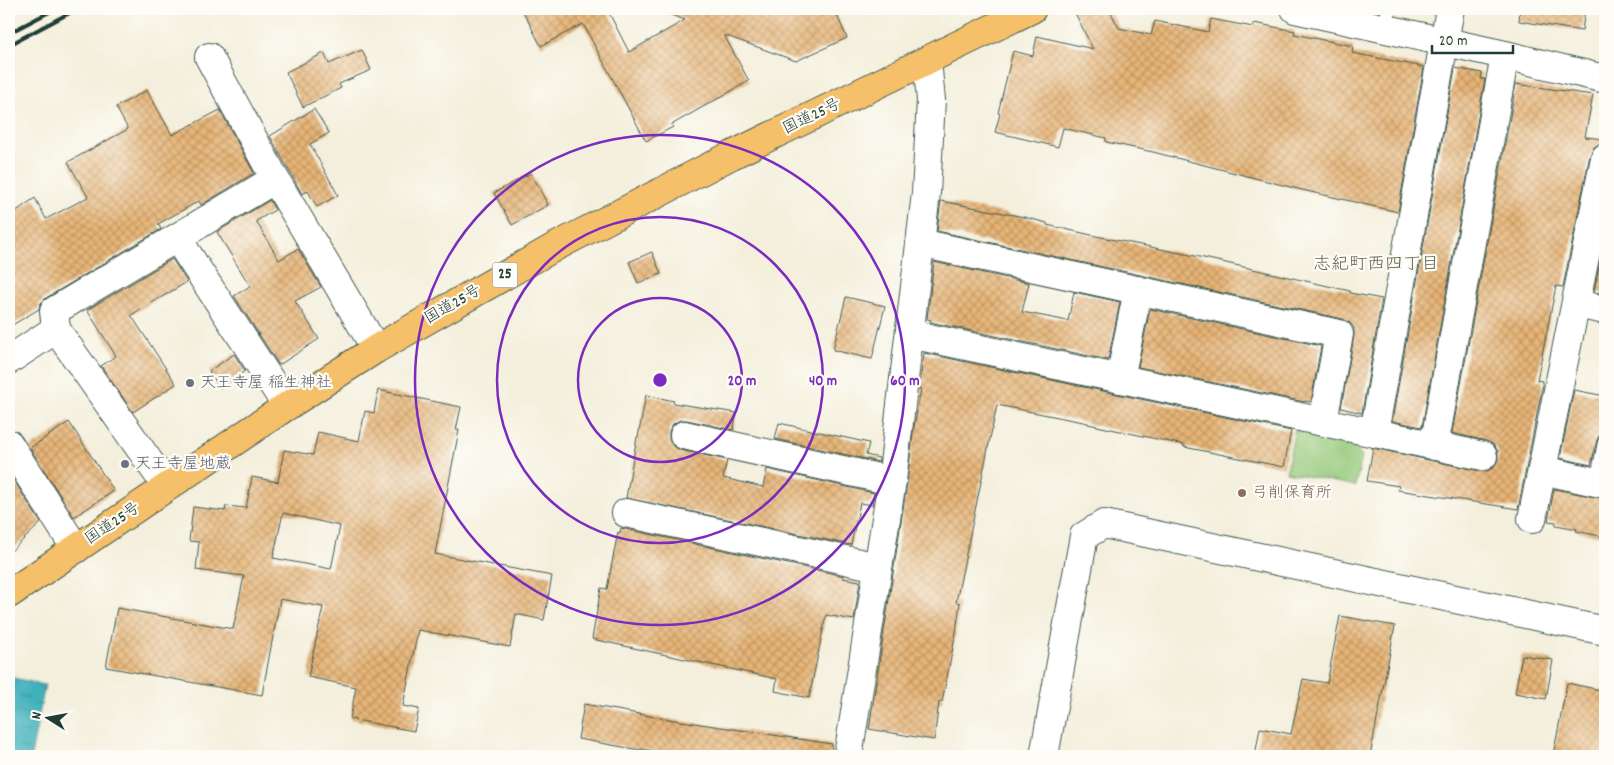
<svg xmlns="http://www.w3.org/2000/svg" width="1614" height="765" font-family="Dekko,'Klee One',sans-serif">
<style>
.park{fill:#96c97a;stroke:#5a8357}
.water{fill:url(#water-ripples);stroke:#307778}
.building{fill:url(#building-cross-hatch);fill-rule:evenodd}
.lines{fill:none;stroke-linecap:round;stroke-linejoin:round}
.lane-casing{stroke:#3f584d;stroke-width:16}
.street-casing{stroke:#3f584d;stroke-width:30}
.highway-casing{stroke:#3f584d;stroke-width:30}
.lane{stroke:#fff;stroke-width:14}
.street{stroke:#fff;stroke-width:28}
.highway{stroke:#f6c06b;stroke-width:28}
.rail{stroke:#1f3d34;stroke-width:4}
.ring{fill:none;stroke:#7b2cbf;stroke-width:2.5}
.worship-dot{fill:#6b7280;stroke:#fdfcf7;stroke-width:2}
.education-dot{fill:#8d6e63;stroke:#fdfcf7;stroke-width:2}
.labels{text-anchor:middle;dominant-baseline:central;stroke-width:4.5;stroke-linejoin:round;paint-order:stroke}
.shield{fill:#fdfcf7;stroke:#62766e;stroke-width:1}
.shield-label{font-size:15px;font-weight:bold;fill:#1f3d34}
.street-label{font-size:16px;fill:#1f3d34;stroke:#fdfcf7}
.worship-label{font-size:16px;fill:#5b616d;stroke:#fdfcf7;text-anchor:start}
.education-label{font-size:16px;fill:#785e54;stroke:#fdfcf7;text-anchor:start}
.neighbourhood-label{font-size:18px;fill:#65674b;stroke:#fdfcf7}
.centre{fill:#7b2cbf;stroke:#fdfcf7;stroke-width:2.5}
.ring-label{font-size:15px;text-anchor:middle;font-weight:bold;fill:#7b2cbf;stroke:#fdfcf7;stroke-width:4.5;stroke-linejoin:round;paint-order:stroke}
</style>
<defs>
<pattern id="water-ripples" width="26" height="14" patternUnits="userSpaceOnUse" patternTransform="scale(1.25)"><rect width="26" height="14" fill="#41b1bb"/><path d="M2 4q2-2 4 0t4 0M15 11q2-2 4 0t4 0" fill="none" stroke="#369199"/></pattern>
<pattern id="building-cross-hatch" width="8" height="8" patternUnits="userSpaceOnUse" patternTransform="scale(1.25)"><rect width="8" height="8" fill="#e8b577"/><path d="M0 0l8 8M0 8l8-8" fill="none" stroke="#bb9462"/></pattern>
</defs>
<rect width="100%" height="100%" fill="#fdfcf7"/>
<filter id="ink" filterUnits="userSpaceOnUse"><feTurbulence type="fractalNoise" baseFrequency=".02" numOctaves="2"/><feDisplacementMap in="SourceGraphic" scale="10" xChannelSelector="R" yChannelSelector="G"/><feConvolveMatrix kernelMatrix="1 2 1 2 8 2 1 2 1" color-interpolation-filters="sRGB"/></filter>
<filter id="wash" filterUnits="userSpaceOnUse"><feTurbulence type="fractalNoise" baseFrequency=".0096" numOctaves="4" result="noise"/><feDisplacementMap in="SourceGraphic" scale="20" xChannelSelector="R" yChannelSelector="G"/><feGaussianBlur stdDeviation="1.12" result="paint"/><feColorMatrix in="noise" values="0 0 0 0 0 0 0 0 0 0 0 0 0 0 0 0 0 1.4 0 .05"/><feComposite in="paint" operator="in"/></filter>
<g filter="url(#wash)">
<rect width="100%" height="100%" fill="#f4efdc"/>
<path class="park" d="M1295,429L1349,440L1362,457L1355,486L1286,472Z"/>
<path class="water" d="M9,677L45,685L31,756H9Z"/>
<g id="blocks">
<path class="building" d="M522,9H612L608,11L629,52L685,20L661,11V9H834L847,38L796,61L724,35L749,81L671,125L673,127L646,141L583,24L541,46Z
M1073,9H1109L1119,28L1151,35L1155,21L1208,32L1211,19L1253,27L1254,23L1295,31L1294,34L1353,46L1352,53L1424,67L1398,212L1298,189L1153,152L1106,142V138L1063,128L1058,147L995,132L1000,114L998,113L1013,51L1033,56L1037,36L1093,49Z
M1520,9H1585L1582,31L1519,21Z
M362,50L371,70L339,84L341,88L303,107L286,72L324,53L329,64Z
M1455,68L1482,73L1481,79H1485L1422,427L1392,421Z
M1516,84L1593,95L1585,137L1605,139V143H1600L1594,147L1590,155L1563,287L1556,286L1537,380L1542,381V384H1543L1518,509L1398,490L1399,486L1367,481L1373,448L1480,471H1488L1494,467L1498,460V451L1493,444L1486,441L1452,433Z
M147,90L172,135L220,110L254,173L201,205L199,201L158,224L161,229L46,298L40,304L39,309L9,327V216L35,198L46,219L88,197L68,162L128,129L116,107Z
M314,109L329,133L310,144L338,195L317,207L308,191L302,194L270,136Z
M531,173L548,205L512,225L494,193Z
M270,200L275,210L256,221L279,260L298,249L321,287L295,301L319,339L279,365L234,296L250,286L217,232Z
M941,201L1024,217L1047,223V225L1096,236L1195,256L1350,291V293L1382,299L1362,413L1341,408L1354,336V328L1350,323L1343,319L937,231Z
M1605,236V294L1594,292Z
M652,252L661,274L638,283L629,262Z
M172,259L187,282L131,315L176,384L133,412L101,366L116,356L87,310Z
M934,262L1029,283L1022,312L1068,321L1074,292L1120,302L1108,360L930,322L931,320L927,319Z
M846,297L885,306L872,359L833,350Z
M1150,309L1321,346L1311,402L1305,401V402L1138,367Z
M924,353L1291,431L1284,467L1184,447V445L1088,424V423L997,405L956,602L960,603L956,632L942,702H939L934,740L869,729L907,483L913,433L921,389H919Z
M234,354L245,371L220,388L209,371Z
M378,390L461,407L456,430H459L435,554L552,576L544,620L516,614L510,647L418,630L403,706L419,709L414,731L350,719L356,687L308,677L323,607L280,599L262,695L106,667L117,608L233,629L244,576L196,570L199,542L189,541L193,507L225,511L226,506L246,508L252,477L278,482L284,450L313,455L318,432L359,441L365,411L374,413ZM283,513L340,526L331,569L273,558Z
M1574,390L1605,396V433L1599,436L1597,440L1591,465L1560,458Z
M646,395L674,401L673,403L737,413L733,430L687,420H680L673,424L669,431V440L673,446L680,450L727,460L723,478L763,487L767,469L874,493L872,505L860,503L851,545L626,498L637,437H638Z
M69,422L114,491L74,517L30,448Z
M779,423L869,443L866,455L879,458V462L775,439Z
M9,473L41,523L9,553Z
M1554,489L1605,499V537L1576,531L1577,529L1556,525V522L1548,521Z
M621,528L844,576L843,578L860,581L854,620L826,615L809,698L775,691L777,679L592,639L601,588L607,589L618,532L620,533Z
M1340,616L1395,626L1370,756H1255L1260,728L1291,734L1303,679L1327,683Z
M1522,655L1553,660L1546,699L1515,693Z
M1567,683L1605,691V756H1553Z
M584,704L655,717L832,744V756H688L641,749L640,750L578,739Z"/>
</g>
</g>
<g filter="url(#ink)">
<use href="#blocks" fill-opacity="0" stroke="#3f584d" stroke-width="1"/>
<g class="lines">
<defs>
<path id="lane" d="M1385,28L1389,9
M1597,482L1605,442"/>
<path id="street" d="M1295,9L1505,55L1605,79
M209,57L275,179L376,349
M177,238L287,406
M920,243L1339,334L1323,422
M1576,304L1605,310
M910,334L1483,456
M9,360L56,329
M1120,379L1138,290
M1374,433L1450,9
M684,435L892,481
M9,444L76,549
M1434,446L1505,55
M1542,470L1605,484
M167,487L56,329L54,311L275,179
M626,513L878,567
M1532,519L1605,158
M848,756L892,481L926,193L931,100L927,61
M1044,756L1084,536L1104,524L1605,631"/>
<path id="highway" d="M9,594L287,406L376,349L553,248L732,155L1032,9"/>
</defs>
<use href="#lane" class="lane-casing"/>
<use href="#street" class="street-casing"/>
<use href="#highway" class="highway-casing"/>
<use href="#lane" class="lane"/>
<use href="#street" class="street"/>
<use href="#highway" class="highway"/>
<path class="rail" d="M9,33L55,9
M9,45L77,9"/>
</g>
</g>
<g class="ring">
<circle cx="660" cy="380" r="82"/>
<circle cx="660" cy="380" r="163"/>
<circle cx="660" cy="380" r="245"/>
</g>
<g class="worship-dot">
<circle cx="190" cy="383" r="5"/>
<circle cx="125" cy="464" r="5"/>
</g>
<circle class="education-dot" cx="1242" cy="493" r="5"/>
<g class="labels">
<rect class="shield" x="492.5" y="262.5" width="25" height="25" rx="4"/>
<g class="shield-label">
<text x="505" y="275">25</text>
</g>
<g class="street-label">
<text transform="translate(812 117) rotate(-26)">国道25号</text>
<text transform="translate(453 305) rotate(-30)">国道25号</text>
<text transform="translate(113 524) rotate(-34)">国道25号</text>
</g>
<g class="worship-label">
<text x="200" y="383">天王寺屋 稲生神社</text>
<text x="135" y="464">天王寺屋地蔵</text>
</g>
<g class="education-label">
<text x="1252" y="493">弓削保育所</text>
</g>
<g class="neighbourhood-label">
<text x="1376" y="265">志紀町西四丁目</text>
</g>
</g>
<circle cx="660" cy="380" r="8" class="centre"/>
<g class="ring-label">
<text x="742" y="385">20 m</text>
<text x="823" y="385">40 m</text>
<text x="905" y="385">60 m</text>
</g>
<rect width="1614" height="765" fill="none" stroke="#fdfcf7" stroke-width="30"/>
<g transform="translate(48 718) rotate(281)" stroke="#fdfcf7" stroke-width="4" paint-order="stroke">
<path d="M0-4L9 19L0 12L-9 19Z" fill="#1f3d34"/>
<text y="-8" font-size="14" font-weight="bold" text-anchor="middle" fill="#1f3d34">N</text>
</g>
<path d="M1432 45v8h81v-8" fill="none" stroke="#1f3d34" stroke-width="2.5"/>
<text x="1439" y="45" font-size="15" fill="#1f3d34" stroke="#fdfcf7" stroke-width="4" paint-order="stroke">20 m</text>
</svg>
